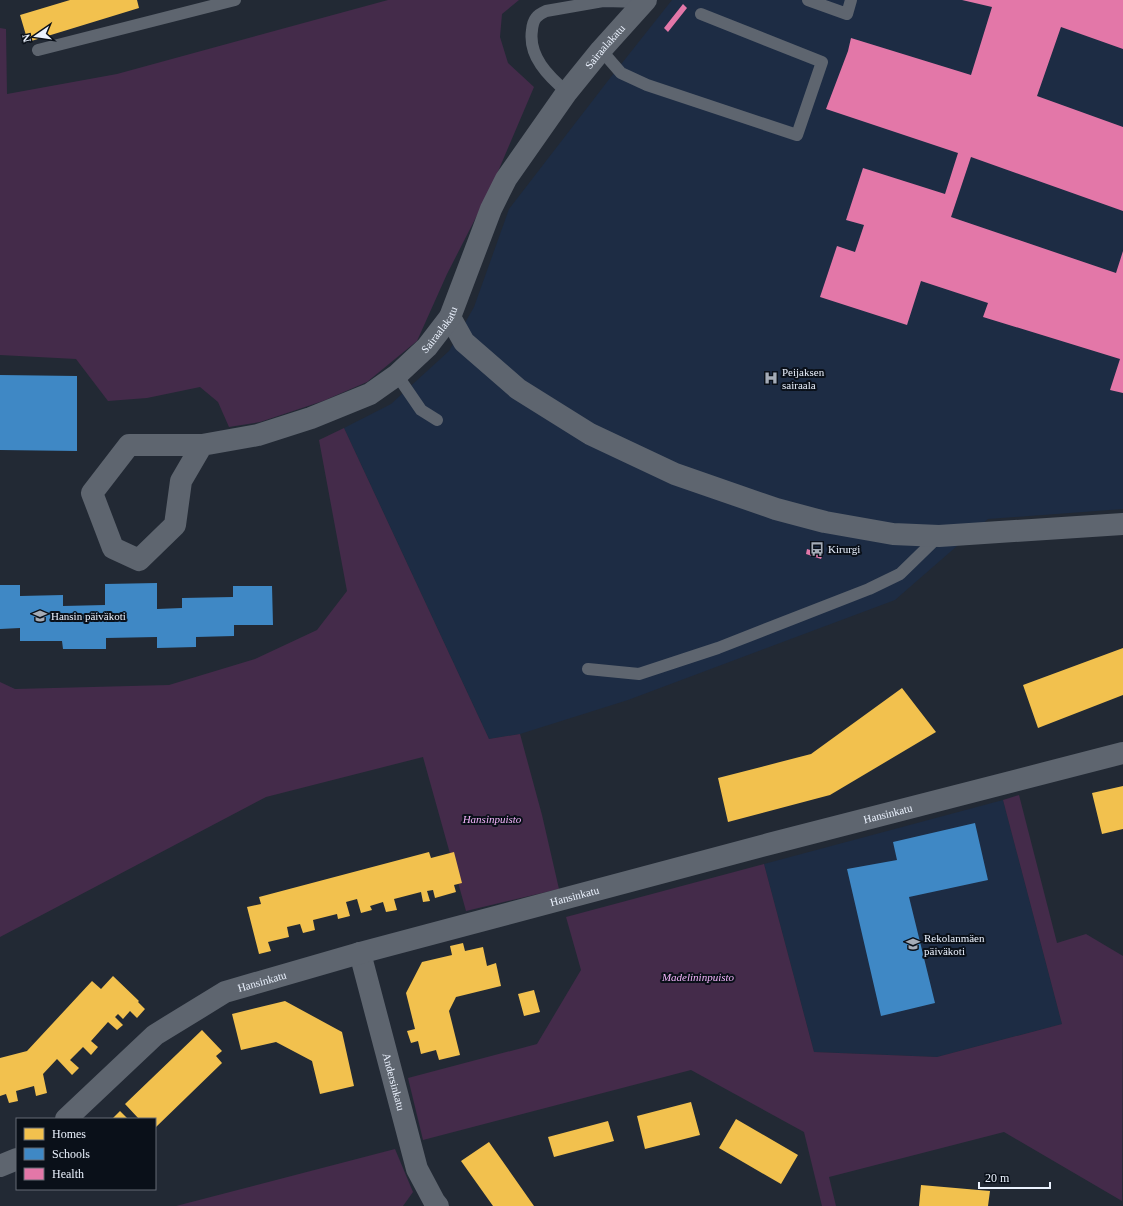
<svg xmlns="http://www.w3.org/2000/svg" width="1123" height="1206" font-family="Georgia,serif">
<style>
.built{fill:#1d2c44}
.green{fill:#442b4a}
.homes{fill:#f2c14e}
.schools{fill:#3f88c5}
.health{fill:#e377a8}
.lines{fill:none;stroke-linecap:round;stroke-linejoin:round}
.service{stroke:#5e656f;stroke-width:12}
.minor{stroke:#5e656f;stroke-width:22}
.labels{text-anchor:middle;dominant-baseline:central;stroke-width:4;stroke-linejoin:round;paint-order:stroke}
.street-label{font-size:11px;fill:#ebf2fe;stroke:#0a1019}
.poi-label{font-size:11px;fill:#ebf2fe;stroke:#0a1019;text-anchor:start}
.park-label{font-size:11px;font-style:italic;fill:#f4b5fb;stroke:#0a1019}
</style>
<rect width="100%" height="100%" fill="#222934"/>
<path class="built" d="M672,0H1123V509L988,519L895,600L628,700L520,734L489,739L344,428L391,404L449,351L474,307L509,209L607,82Z
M1003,800L1062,1024L937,1057L814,1052L764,864Z"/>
<path class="green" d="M388,0H519L502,14L500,37L508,63L534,87L491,188L447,274L417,341L367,382L323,401L260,422L229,427L218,402L200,387L147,398L108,401L76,359L0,355V28L6,29L7,94L117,74Z
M344,428L489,739L520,734L542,815L559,889L466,911L423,757L266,797L0,937V682L15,689L169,685L255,659L317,630L347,591L319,440Z
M1019,795L1057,943L1086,934L1123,956L1122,1201L1004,1132L829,1177L836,1206H822L804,1132L691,1070L423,1140L408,1078L537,1044L581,970L566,917L764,864L814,1052L937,1057L1062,1024L1003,800Z
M395,1149L413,1192L403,1206H176Z"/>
<path class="homes" d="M70,0H137L139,8L28,42L20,15Z
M1123,648V695L1038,728L1023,685Z
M902,688L936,732L830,795L728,822L718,778L811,754Z
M1123,786V829L1102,834L1092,793Z
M429,852L431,858L454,852L462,883L454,885L456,892L435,898L433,890L427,891L430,901L423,902L421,892L394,899L397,910L386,912L383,902L370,906L372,910L361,913L357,899L346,902L350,916L338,919L337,914L313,920L315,930L303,933L300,924L287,927L289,937L268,942L271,951L259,954L247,907L261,904L259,897Z
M463,943L465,951L483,947L487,966L496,963L501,986L456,997L449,1011L460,1055L439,1060L436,1050L421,1054L418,1041L411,1043L407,1031L415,1029L406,993L422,962L452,955L450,946Z
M113,976L139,1001L138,1002L145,1009L137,1018L130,1011L123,1019L118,1014L115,1017L123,1025L117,1030L108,1022L91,1041L98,1047L91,1055L83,1047L70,1060L79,1068L72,1075L57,1059L43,1074L47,1093L36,1096L34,1086L16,1091L18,1101L9,1103L6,1094L0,1096V1058L27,1051L92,981L101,989Z
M534,990L540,1012L524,1016L518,994Z
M285,1001L342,1032L354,1086L320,1094L312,1061L276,1042L241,1050L232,1014Z
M202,1030L222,1051L216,1056L222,1063L155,1128V1119H139L125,1104Z
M691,1102L700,1135L645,1149L637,1116Z
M120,1111L128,1119H112Z
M736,1119L798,1155L781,1184L719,1148Z
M608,1121L614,1141L554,1157L548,1137Z
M489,1142L534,1206H493L461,1161Z
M921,1185L990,1191L988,1206H919Z"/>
<path class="schools" d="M0,375L77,376V451L0,450Z
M157,583V609L182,608V598L233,597V586H272L273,625H234V636L196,637V647L157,648V637L106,638V649H63L62,641H20V628L0,629V585H20V596L63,595V606L105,605V584Z
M975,823L988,880L909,897L935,1003L881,1016L847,869L897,860L893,842Z"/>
<path class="health" d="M962,0H1123V49L1061,27L1037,96L1123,127V211L971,157L951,217L1116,273L1123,251V393L1110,390L1120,359L983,317L988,303L921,281L907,325L820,297L837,246L855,252L864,225L846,220L863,168L945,194L958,153L826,109L848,51L851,38L971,75L992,7Z
M683,4L687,8L668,32L664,28Z
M807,549L823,554L821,559L806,554Z"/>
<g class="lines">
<path class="service" d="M808,0L847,14L851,0
M38,50L235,0
M601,50L621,73L647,85L797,135L822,62L701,14
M567,92C548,76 528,56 532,30C533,19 537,15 546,11L603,1L644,2
M397,375L421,410L437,420
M588,669L639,674L718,648L869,589L900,574L939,536"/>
<g class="minor">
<path d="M450,317L464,342L518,389L590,434L675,474L776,509L825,522L893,534L939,536L1123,524"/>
<path id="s1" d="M202,445L181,481L175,525L139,560L113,548L92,493L129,445H202L258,435L311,418L370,394L397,375L427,347L450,317L491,209L506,179L567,92L601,50L646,0"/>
<path id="s2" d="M360,953L417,1169L434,1201L438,1206"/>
<path id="s3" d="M66,1119L155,1035L225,992L360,953L769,844L1123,753"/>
<path d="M0,1166L17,1159"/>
</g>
</g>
<defs>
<symbol id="hospital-bare" viewBox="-9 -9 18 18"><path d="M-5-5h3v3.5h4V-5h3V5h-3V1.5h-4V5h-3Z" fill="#a5acb7" stroke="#0a1019" stroke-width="2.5" paint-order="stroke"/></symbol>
<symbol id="bus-bare" viewBox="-9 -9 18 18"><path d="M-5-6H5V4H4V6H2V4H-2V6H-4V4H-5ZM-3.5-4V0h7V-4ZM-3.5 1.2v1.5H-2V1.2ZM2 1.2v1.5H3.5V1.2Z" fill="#a5acb7" stroke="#0a1019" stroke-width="2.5" paint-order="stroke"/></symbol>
<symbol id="school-bare" viewBox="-9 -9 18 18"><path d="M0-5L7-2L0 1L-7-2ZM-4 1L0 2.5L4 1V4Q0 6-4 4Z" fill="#a5acb7" stroke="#0a1019" stroke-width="2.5" paint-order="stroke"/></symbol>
</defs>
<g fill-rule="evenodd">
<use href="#hospital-bare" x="761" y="368" width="20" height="20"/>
<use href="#bus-bare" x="807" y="539" width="20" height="20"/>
<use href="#school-bare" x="30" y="606" width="20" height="20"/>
<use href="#school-bare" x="903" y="934" width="20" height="20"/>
</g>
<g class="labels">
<g class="street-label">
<text stroke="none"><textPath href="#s1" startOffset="960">Sairaalakatu</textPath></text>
<text stroke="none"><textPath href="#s1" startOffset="629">Sairaalakatu</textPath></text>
<text stroke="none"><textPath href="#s3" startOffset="891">Hansinkatu</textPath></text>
<text stroke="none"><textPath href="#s3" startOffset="567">Hansinkatu</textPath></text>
<text stroke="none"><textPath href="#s3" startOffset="243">Hansinkatu</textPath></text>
<text stroke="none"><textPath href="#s2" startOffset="133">Andersinkatu</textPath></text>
</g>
<g class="poi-label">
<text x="782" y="372">Peijaksen<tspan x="782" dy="13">sairaala</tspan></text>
<text x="828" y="549">Kirurgi</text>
<text x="51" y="616">Hansin päiväkoti</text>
<text x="924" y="938">Rekolanmäen<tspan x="924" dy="13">päiväkoti</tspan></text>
</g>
<g class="park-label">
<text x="492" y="819">Hansinpuisto</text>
<text x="698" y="977">Madelininpuisto</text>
</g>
</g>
<rect x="16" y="1118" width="140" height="72" fill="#0a1019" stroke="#646a75"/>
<rect x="24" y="1128" width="20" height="12" fill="#f2c14e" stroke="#646a75"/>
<text x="52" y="1138" font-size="12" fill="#ebf2fe">Homes</text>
<rect x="24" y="1148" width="20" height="12" fill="#3f88c5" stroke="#646a75"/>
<text x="52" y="1158" font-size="12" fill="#ebf2fe">Schools</text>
<rect x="24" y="1168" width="20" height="12" fill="#e377a8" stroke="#646a75"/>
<text x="52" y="1178" font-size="12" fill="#ebf2fe">Health</text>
<g transform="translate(36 36) rotate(257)" stroke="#0a1019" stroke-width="3" paint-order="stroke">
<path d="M0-3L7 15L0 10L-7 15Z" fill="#ebf2fe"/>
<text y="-6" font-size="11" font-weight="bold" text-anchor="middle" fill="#ebf2fe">N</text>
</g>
<path d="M979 1182v6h71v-6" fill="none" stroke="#ebf2fe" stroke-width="2"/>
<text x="985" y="1182" font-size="12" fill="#ebf2fe" stroke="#0a1019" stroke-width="3" paint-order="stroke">20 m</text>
</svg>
